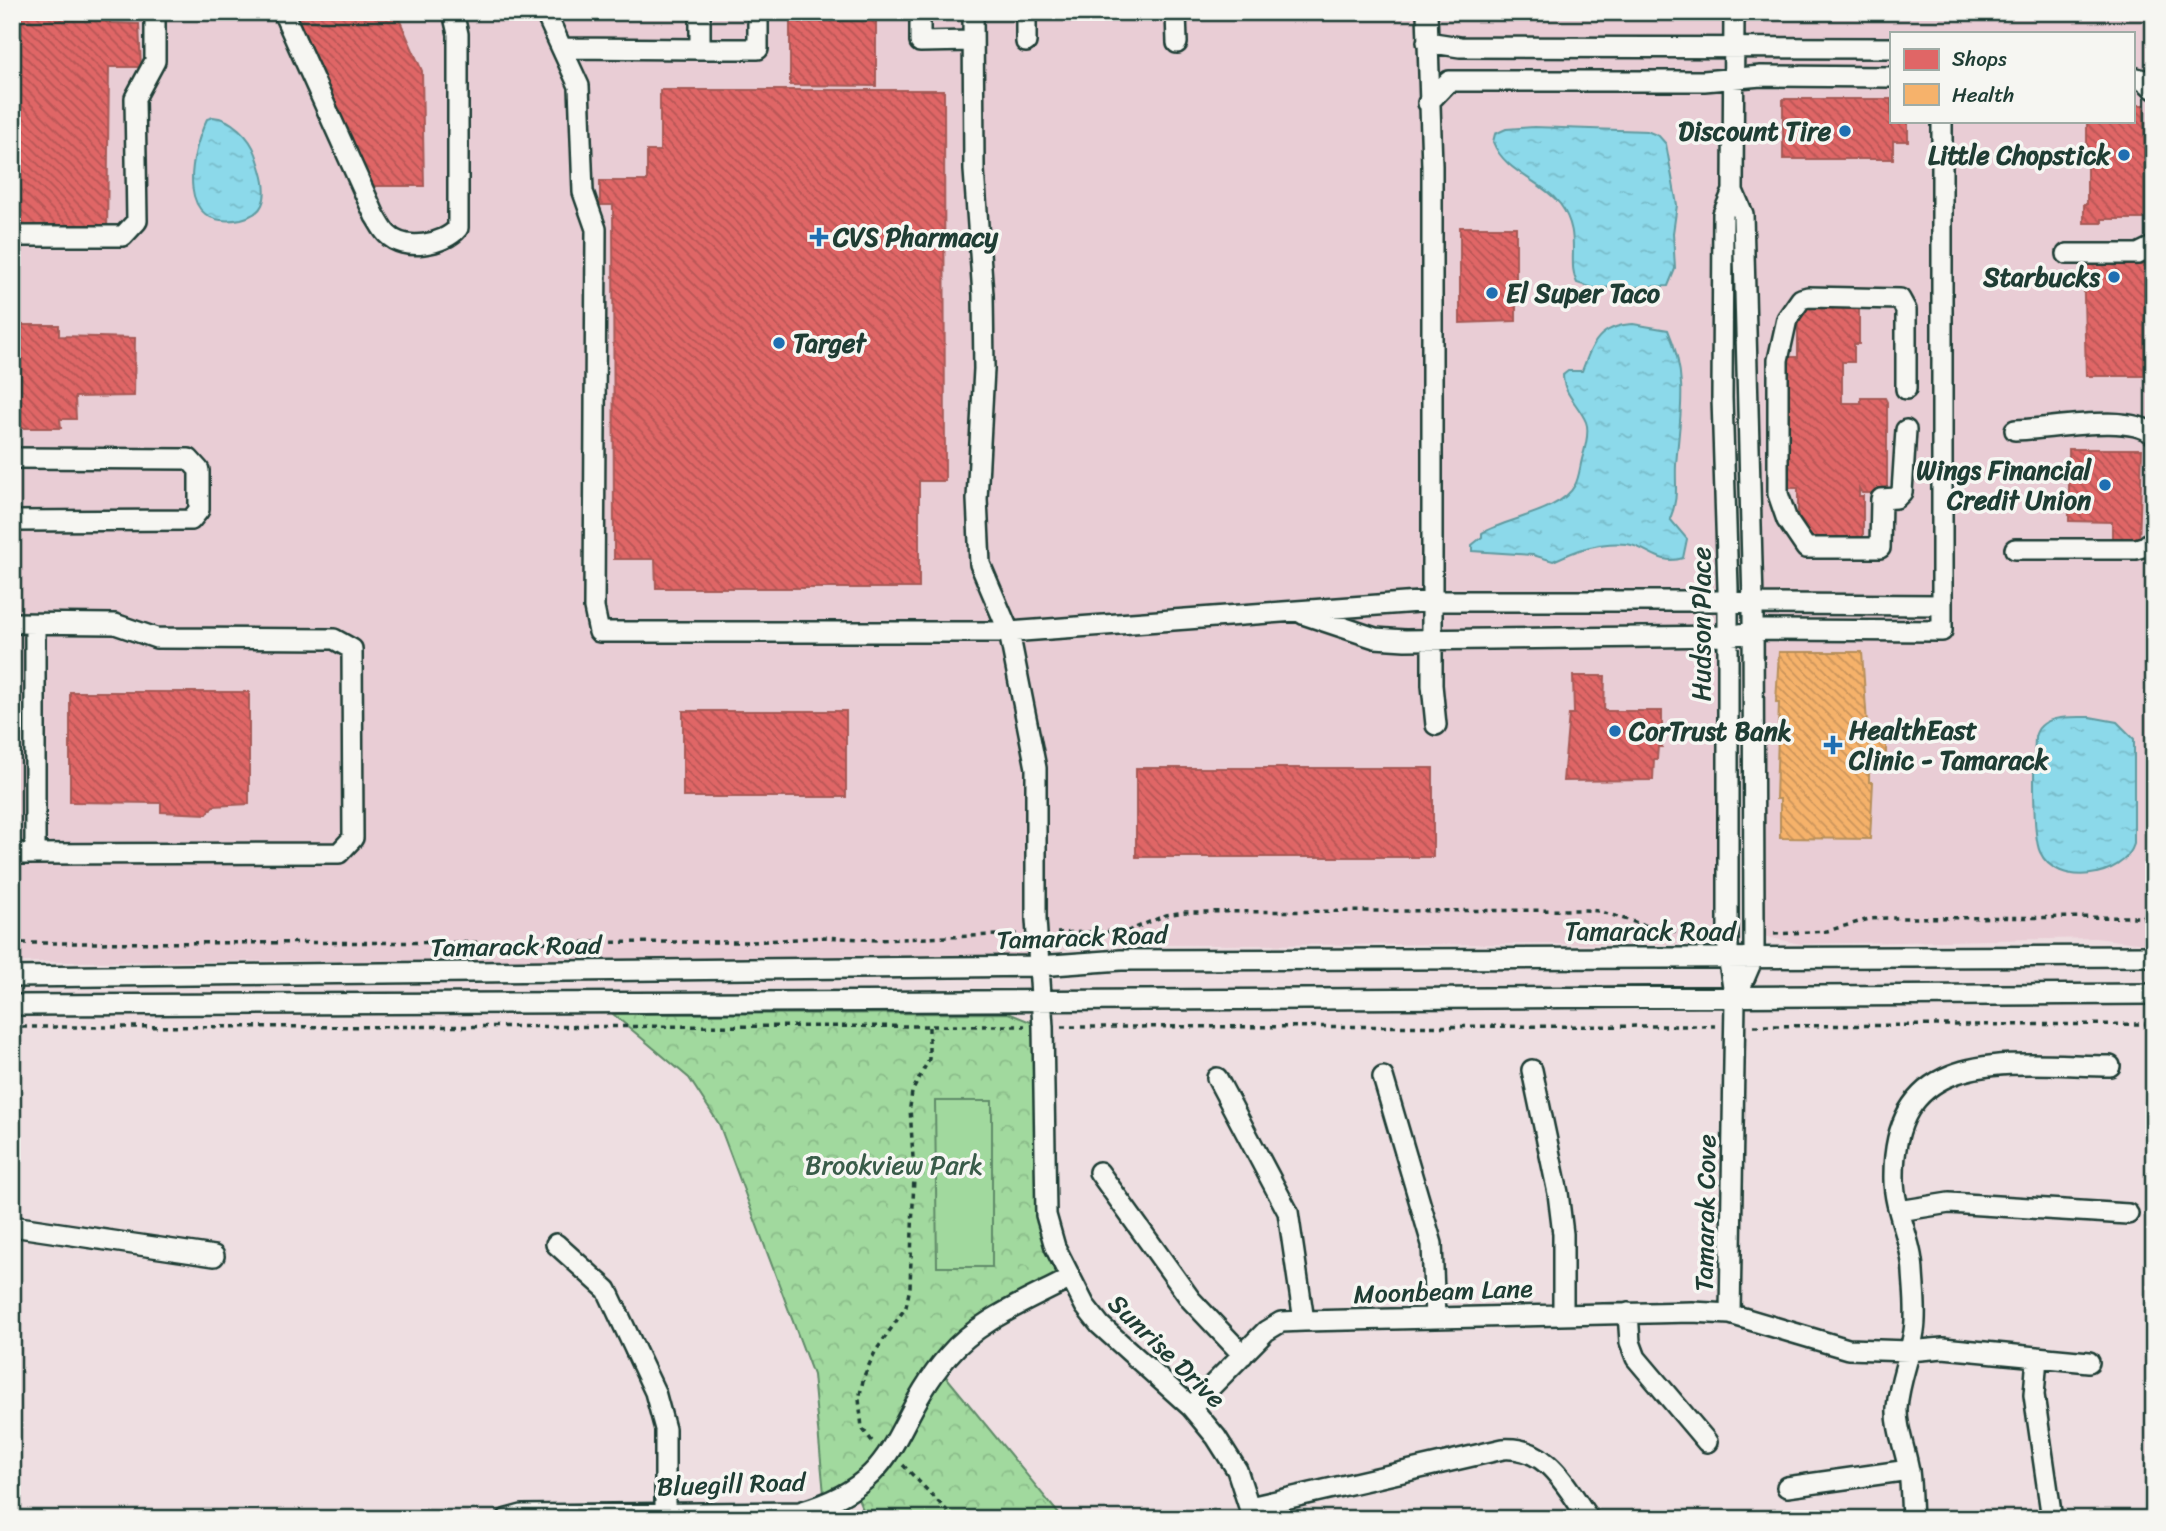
<svg xmlns="http://www.w3.org/2000/svg" width="2166" height="1531" font-family="Sriracha,sans-serif">
<style>
.built{fill:#e9cdd5;fill-rule:evenodd}
.park{fill:url(#park-crowns);stroke:#608b69;stroke-width:2}
.pitch{fill:#a1d99e;stroke:#608b69;stroke-width:2}
.water{fill:url(#water-ripples);stroke:#609ba1;stroke-width:2}
.shops{fill:url(#shops-back-hatch);stroke:#a65a57;stroke-width:2}
.health{fill:url(#health-back-hatch);stroke:#b68f5a;stroke-width:2}
.lines{fill:none;stroke-linecap:round;stroke-linejoin:round}
.minor-casing{stroke:#1f3d34;stroke-width:24}
.path{stroke:#1f3d34;stroke-width:3.5;stroke-dasharray:5 5;stroke-linecap:butt}
.minor{stroke:#f6f6f2;stroke-width:19}
.poi-dot{fill:#1f6fb2;stroke:#f6f6f2;stroke-width:2.5}
.labels{text-anchor:middle;dominant-baseline:central;stroke-width:7;stroke-linejoin:round;paint-order:stroke}
.poi-label{font-size:26px;font-weight:bold;fill:#1f3d34;stroke:#f6f6f2;text-anchor:start}
.street-label{font-size:26px;fill:#1f3d34;stroke:#f6f6f2}
.park-label{font-size:26px;fill:#395c49;stroke:#f6f6f2}
</style>
<defs>
<pattern id="park-crowns" width="20" height="18" patternUnits="userSpaceOnUse" patternTransform="scale(1.75)"><rect width="20" height="18" fill="#a1d99e"/><path d="M2 6a3 3 0 1 1 6 0M12 15a3 3 0 1 1 6 0" fill="none" stroke="#8abb89"/></pattern>
<pattern id="water-ripples" width="26" height="14" patternUnits="userSpaceOnUse" patternTransform="scale(1.75)"><rect width="26" height="14" fill="#8cd9ea"/><path d="M2 4q2-2 4 0t4 0M15 11q2-2 4 0t4 0" fill="none" stroke="#78bbc9"/></pattern>
<pattern id="shops-back-hatch" width="6" height="6" patternUnits="userSpaceOnUse" patternTransform="scale(1.75)"><rect width="6" height="6" fill="#e06666"/><path d="M-1 5l2 2M0 0l6 6M5-1l2 2" fill="none" stroke="#b55555"/></pattern>
<pattern id="health-back-hatch" width="6" height="6" patternUnits="userSpaceOnUse" patternTransform="scale(1.75)"><rect width="6" height="6" fill="#f6b26b"/><path d="M-1 5l2 2M0 0l6 6M5-1l2 2" fill="none" stroke="#c79259"/></pattern>
</defs>
<rect width="100%" height="100%" fill="#eedee1"/>
<filter id="ink" filterUnits="userSpaceOnUse"><feTurbulence type="fractalNoise" baseFrequency=".0143" numOctaves="2"/><feDisplacementMap in="SourceGraphic" scale="14" xChannelSelector="R" yChannelSelector="G"/><feConvolveMatrix kernelMatrix="1 2 1 2 8 2 1 2 1" color-interpolation-filters="sRGB"/></filter>
<g filter="url(#ink)">
<path class="built" d="M12,12H2154V945L2095,938L1800,944L1754,934L1743,214H1723L1727,934L1682,944L1094,945L1006,959L12,962ZM1891,33H2133V121H1891Z"/>
<path class="park" d="M1008,1013L1043,1027L1045,1185L1069,1279L988,1323L939,1368L1063,1519H867L854,1489L825,1505L813,1375L719,1124L689,1078L613,1014Z"/>
<path class="pitch" d="M935,1101H992V1267H937Z"/>
<path class="water" d="M213,117C231,118 250,137 256,154C261,169 269,190 262,205C258,214 249,217 241,219C175,232 189,156 207,119Z
M1534,127L1647,131L1659,136L1666,144L1677,205L1673,233L1675,269L1668,286L1593,288L1577,283C1566,261 1583,235 1560,204C1540,179 1505,173 1493,142L1495,134L1506,129Z
M1633,324L1668,330C1689,378 1680,415 1676,465C1675,486 1679,497 1670,519L1687,539L1683,558C1659,566 1648,547 1627,544C1600,541 1577,550 1553,561L1533,555L1472,551V545L1482,537V533C1507,518 1561,512 1575,485C1579,478 1580,467 1582,459C1585,449 1590,432 1586,422C1579,405 1563,394 1563,375L1568,371H1582C1593,342 1599,326 1633,324Z
M2090,717L2117,722L2134,739V844C2124,878 2056,888 2040,852C2032,835 2034,759 2035,737C2040,714 2071,717 2090,717Z"/>
<path class="shops" d="M12,12H109L110,23L139,24L141,67H109L107,236L12,237Z
M295,12H396L422,71L424,186H373Z
M790,12H876V86L790,85Z
M1491,12H1695V15H1491Z
M660,90H944L945,481H919V588H656L655,559H614L613,205H600V181H647V151H660Z
M1783,99H1891V121H1908V141H1893V159H1783Z
M2133,105H2144V219H2102V223H2084V204H2087V121H2133Z
M1460,227H1516V321L1460,323Z
M2116,257V264H2144V376H2086L2083,260Z
M1807,302H1859V344H1854V362H1842V403H1861V398H1885L1887,402V488L1885,493H1862L1859,488V496H1863V537H1859V540H1807L1798,526V488H1785L1784,357H1798V313Z
M12,325H59V336L135,338L134,396L75,397L76,419H60L61,428H12Z
M2069,449H2142L2139,546H2112V522L2069,521Z
M1573,676H1605L1604,711H1662V747H1658L1657,759H1654L1653,780L1563,781L1569,714H1574Z
M70,692H249V804L213,806L207,814L161,812V803L70,802Z
M683,711H846V797H683Z
M1136,768H1433V857H1136Z"/>
<path class="health" d="M1779,652H1862L1868,738H1875V731H1886V759H1875V752H1869V782H1873L1870,839L1780,838V799H1776L1779,702H1776Z"/>
<g class="lines">
<defs>
<path id="minor" d="M283,12L375,216C379,222 382,229 387,234C404,252 444,245 458,228V34L453,12
M545,12L579,86L583,192L596,229L594,608L599,632H1009L1432,601H1728L1764,604L1942,605
M700,12V49H758V12
M920,12V42L973,41
M973,12L974,170L983,295L984,369L977,499L980,564L1009,632L1036,768V919L1043,1027L1046,1215L1055,1247L1085,1306L1100,1325L1191,1407L1216,1437L1237,1470L1253,1519
M1176,12L1177,43
M1427,12L1432,166V685L1436,725
M1734,12L1733,191L1743,214L1753,603L1754,934V956L1735,1000
M1026,42V12
M1427,42L1460,47L1891,48
M562,48L700,49
M2133,77L2144,80L2154,89
M1428,103L1449,81H1704L1761,76L1891,77
M12,236H123L137,221L135,98L155,61V12
M2067,254H2138L2154,246
M1906,389V310L1900,299L1808,297L1801,299L1787,319L1778,360V494L1787,520L1806,548H1880L1881,499L1896,498L1902,492L1906,430
M2015,430C2048,430 2129,412 2154,435
M12,458L189,459L199,470V510L191,520L12,521
M2015,549H2136L2146,546L2154,539
M1303,614L1375,638L1405,640L1728,636L1765,630L1942,631V121
M12,623L115,624L156,638L334,639L352,649L353,838L339,853L21,854L12,849
M35,624V854
M12,977L1039,966L1121,960L2154,956
M12,1005C726,999 1440,1004 2154,994
M1532,1070L1558,1193L1563,1234V1314
M1383,1077L1432,1244L1435,1317
M1217,1078L1288,1212L1304,1321
M1099,1172L1191,1300L1243,1355
M1899,1211L1949,1203L2128,1214
M12,1226L214,1256
M556,1244L607,1290L655,1392L665,1429V1513
M1628,1313L1630,1342L1636,1358L1707,1442
M1730,1314L1735,1000L1728,956V588L1722,398L1723,214L1733,191
M2037,1357L2034,1395L2052,1519
M1191,1407L1266,1331L1281,1322L1304,1321L1692,1312L1730,1314L1848,1349L1909,1351L1943,1348L2089,1362
M1787,1487L1909,1470
M1250,1507L1503,1449C1548,1446 1566,1487 1589,1519
M507,1519L522,1515L800,1512C905,1482 889,1424 948,1356C978,1320 1028,1301 1069,1279
M1912,1519C1911,1503 1911,1487 1909,1471C1906,1451 1896,1429 1897,1408C1899,1380 1910,1358 1914,1331C1917,1312 1914,1291 1913,1272C1912,1240 1894,1211 1894,1179C1892,1041 2016,1065 2110,1066"/>
</defs>
<use href="#minor" class="minor-casing"/>
<path class="path" d="M1057,933L1128,931L1166,915L1185,912L1585,910L1599,911L1660,930L1711,934
M1774,934L1827,931L1869,919L1887,918L2154,917
M12,943L752,942L824,937L878,940L1018,934
M1754,1026L2154,1024
M12,1027L1025,1026
M1061,1027L1715,1026
M872,1441L862,1428L859,1399L864,1376L875,1352L906,1307L910,1287L914,1175L910,1107L912,1092L929,1059V1027
M903,1465L955,1519"/>
<use href="#minor" class="minor"/>
</g>
</g>
<g class="poi-dot">
<circle cx="1845" cy="131" r="7"/>
<circle cx="2124" cy="155" r="7"/>
<path d="M815.5 226.5h7v7h7v7h-7v7h-7v-7h-7v-7h7z"/>
<circle cx="2114" cy="277" r="7"/>
<circle cx="1492" cy="293" r="7"/>
<circle cx="779" cy="343" r="7"/>
<circle cx="2105" cy="485" r="7"/>
<circle cx="1615" cy="731" r="7"/>
<path d="M1829.5 734.5h7v7h7v7h-7v7h-7v-7h-7v-7h7z"/>
</g>
<g class="labels">
<g class="poi-label">
<text x="1831" y="131" text-anchor="end">Discount Tire</text>
<text x="2110" y="155" text-anchor="end">Little Chopstick</text>
<text x="833" y="237">CVS Pharmacy</text>
<text x="2100" y="277" text-anchor="end">Starbucks</text>
<text x="1506" y="293">El Super Taco</text>
<text x="793" y="343">Target</text>
<text x="2091" y="470" text-anchor="end">Wings Financial<tspan x="2091" dy="30">Credit Union</tspan></text>
<text x="1849" y="730">HealthEast<tspan x="1849" dy="30">Clinic - Tamarack</tspan></text>
<text x="1629" y="731">CorTrust Bank</text>
</g>
<g class="street-label">
<text transform="translate(1701 624) rotate(-90)">Hudson Place</text>
<text x="1650" y="931">Tamarack Road</text>
<text transform="translate(1082 937) rotate(-2)">Tamarack Road</text>
<text transform="translate(516 946) rotate(-1)">Tamarack Road</text>
<text transform="translate(1705 1213) rotate(-89)">Tamarak Cove</text>
<text transform="translate(1443 1291) rotate(-2)">Moonbeam Lane</text>
<text transform="translate(1167 1351) rotate(44)">Sunrise Drive</text>
<text transform="translate(731 1484) rotate(-2)">Bluegill Road</text>
</g>
<g class="park-label">
<text x="894" y="1165">Brookview Park</text>
</g>
</g>
<rect width="2166" height="1531" fill="none" stroke="#f6f6f2" stroke-width="42"/>
<rect x="21" y="21" width="2124" height="1489" fill="none" stroke="#1f3d34" stroke-width="2.5" filter="url(#ink)"/>
<rect x="1890" y="32" width="245" height="91" fill="#f6f6f2" stroke="#a0aca6" stroke-width="2"/>
<rect x="1904" y="49" width="35" height="21" fill="#e06666" stroke="#a0aca6" stroke-width="2"/>
<text x="1952" y="66" font-size="21" fill="#1f3d34">Shops</text>
<rect x="1904" y="84" width="35" height="21" fill="#f6b26b" stroke="#a0aca6" stroke-width="2"/>
<text x="1952" y="102" font-size="21" fill="#1f3d34">Health</text>
</svg>
